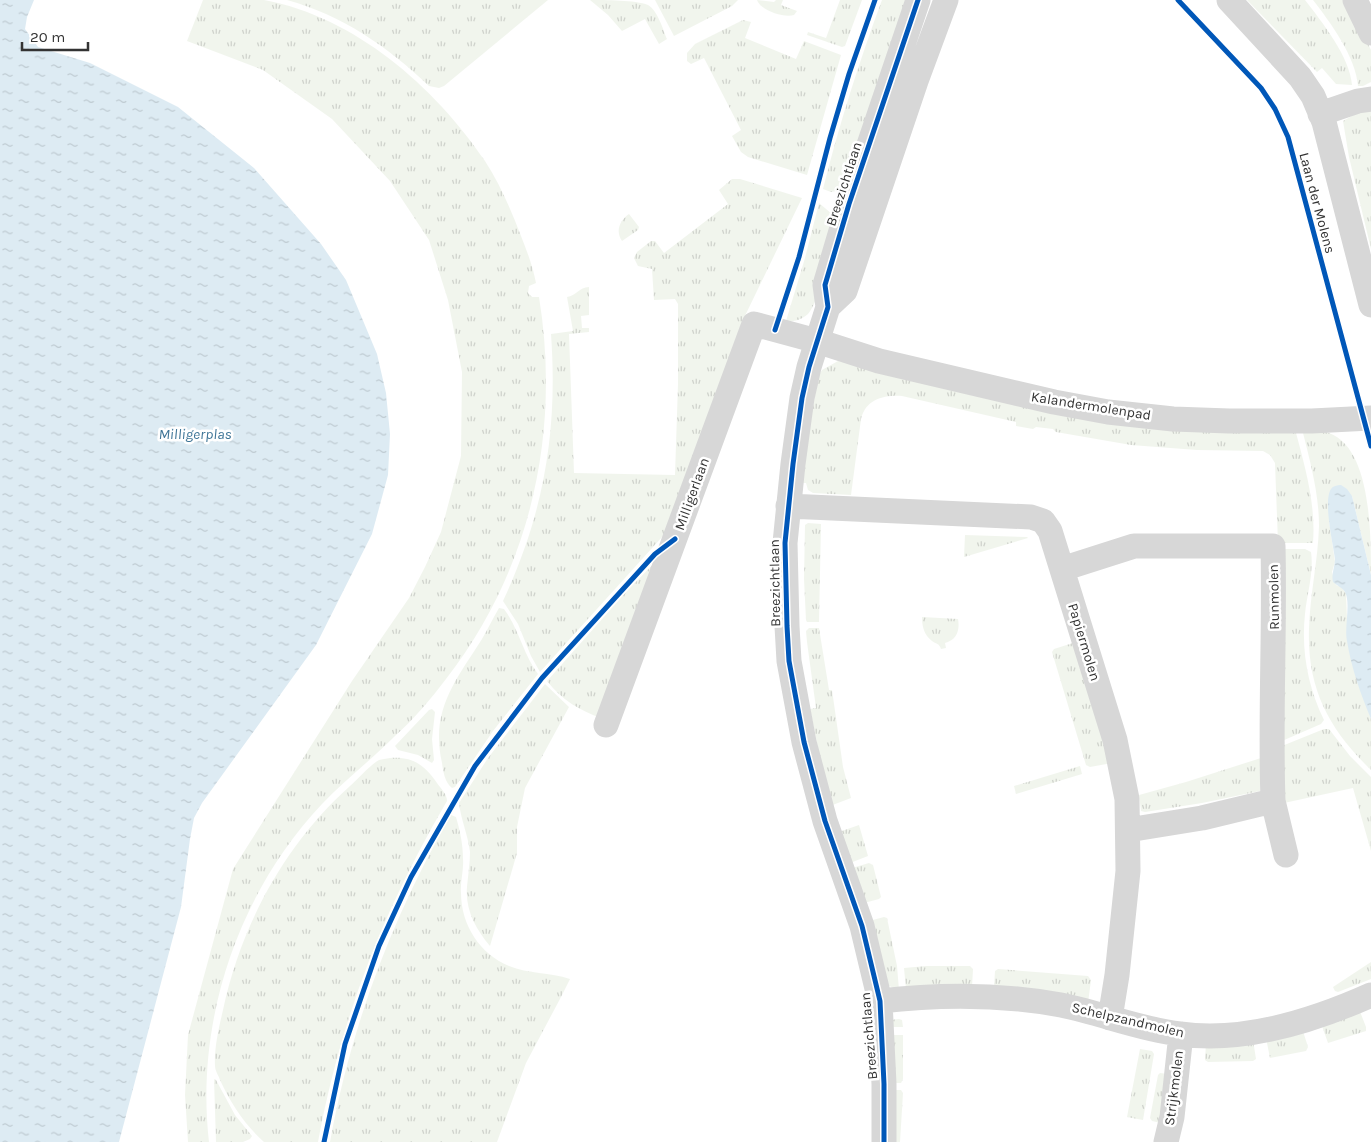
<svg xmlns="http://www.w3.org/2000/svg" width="1371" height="1142" font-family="Karla,sans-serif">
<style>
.grass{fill:url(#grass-tufts)}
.water{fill:url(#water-ripples)}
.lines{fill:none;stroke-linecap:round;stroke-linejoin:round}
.minor{stroke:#d7d7d7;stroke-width:25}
.cycleway-casing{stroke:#fff;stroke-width:8}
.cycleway{stroke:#0057b8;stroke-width:5}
.labels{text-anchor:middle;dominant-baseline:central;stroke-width:5;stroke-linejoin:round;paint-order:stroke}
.street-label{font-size:14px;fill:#333;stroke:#fff}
.water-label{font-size:15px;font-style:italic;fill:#3f7597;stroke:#fff}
</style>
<defs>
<pattern id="grass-tufts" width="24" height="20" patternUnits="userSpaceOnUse" patternTransform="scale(1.25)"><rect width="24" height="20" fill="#f1f5ed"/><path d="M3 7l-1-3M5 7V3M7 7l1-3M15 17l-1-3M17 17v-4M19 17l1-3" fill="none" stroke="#cfd2cc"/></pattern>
<pattern id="water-ripples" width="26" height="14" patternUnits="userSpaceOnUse" patternTransform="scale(1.25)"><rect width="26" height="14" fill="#ddebf3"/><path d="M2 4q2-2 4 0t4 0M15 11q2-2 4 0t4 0" fill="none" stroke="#becad1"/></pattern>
</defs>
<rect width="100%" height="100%" fill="#fff"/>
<path class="grass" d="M203,0C222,0 245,0 264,0C355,17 434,86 485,161C500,184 511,210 521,236C527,251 533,267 536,283L529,286L528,293L532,297H539C561,432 531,570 446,679C430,700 414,719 395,736C371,760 345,780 322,804C238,893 195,1021 209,1142H188L185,1095L188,1035L233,869L352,681L409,598L425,567L441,532L461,456L462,372L448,300L429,240L390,181L332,119L263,70L187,41Z
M287,0H548L444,86L439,88L429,86C388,47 342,15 287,0Z
M590,0C606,0 635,0 648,5C658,11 663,30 667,39L659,44L645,19L622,31L608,15Z
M655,0H738L732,6L674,36Z
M757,0L774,2L776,0H783L781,5L797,11L794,15C784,18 761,11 757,0Z
M840,0H862L845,46L842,47L807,35L808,32L826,38Z
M882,0H914L842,190L831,192L823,189C839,125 859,62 882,0Z
M1247,0H1305C1322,22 1350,57 1352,85L1336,84L1322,68L1317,72Z
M1313,0H1347L1371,50V82L1363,86H1358C1356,57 1330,22 1313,0Z
M743,20L751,22L745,38L796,59L804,41L841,55L807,175L748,157L741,152L732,136L741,130L704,58L691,64L687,61V53L695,44Z
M1371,108V249L1349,157L1343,121L1364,109Z
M732,179H740L802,198L742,322L672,526L540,672L531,656L518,624L503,601C544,513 558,431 551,334L573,331L567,297C576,296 579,287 589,287V315L581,316L582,328H589V332L569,334L574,473L675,475L678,384V304L675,299L654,300L652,269L638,266L634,258L637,252L651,241H655L664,253L728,204L719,190Z
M819,203L839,220C833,240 820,301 808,314C801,320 794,322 786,321L805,258Z
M629,214L639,227L638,230L622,241C615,231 620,220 629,214Z
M838,361L1295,429C1305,467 1316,504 1313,543H1278L1275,463L1270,455L1263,451L1197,450L1131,445L1056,432L1053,429L1036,427L1033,429L1016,426V422L902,396C884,395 866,399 861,419L851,495L813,493L808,490L806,483H799L803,456L819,375L822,370Z
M1302,429C1311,430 1321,430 1329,433C1371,448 1371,533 1371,575L1352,496L1329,494V521L1335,562L1332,572L1336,585L1341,587L1346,593L1347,619L1352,662L1371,719V770C1329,729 1307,689 1309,629C1310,594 1318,561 1319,526C1319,493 1310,461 1302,429Z
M808,523L821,524L819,622H807L806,620L804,579L805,525Z
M965,535L1027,537L1028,538L964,557Z
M1279,549H1305L1311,552C1314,572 1307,594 1305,614C1301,651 1308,687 1324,720L1321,724L1282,741Z
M661,556L601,718C579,710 562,700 547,681L627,591Z
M499,608L504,609C519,629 523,654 538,674L493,731L455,787L452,788C445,783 443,771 442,763C430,710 456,680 482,639C488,629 493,618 499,608Z
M922,617L958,619C960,630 957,640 945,643L946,648L941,649C939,643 936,644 932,641C924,635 922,626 922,617Z
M809,628H819L829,690H832L843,767L851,798L830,806L810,709L816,708L807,642L806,631Z
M1076,642L1112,763L1090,767L1086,765L1052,652L1054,649Z
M545,684L569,707L525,788L517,827V853L490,946C476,929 465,910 467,887C468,875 470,864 470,852C468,835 461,820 459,803L488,758Z
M432,709L435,712L432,739L434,760L432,763L418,755L398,750L395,746L429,710Z
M1324,729H1329L1350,756L1371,777V851L1353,788L1284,803L1277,748Z
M390,758C412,756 425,765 437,783C441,789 447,794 447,801C383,910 341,1018 318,1142H264C245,1125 231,1104 220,1080C219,1076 215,1071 215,1066C214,1048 219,1027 223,1010C241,925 285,844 350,786C358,779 370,765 379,760C382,759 386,759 390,758Z
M1261,758L1260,791L1202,803L1145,812L1141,811L1139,795L1186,782Z
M1080,766L1082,774L1016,794L1014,786Z
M451,815L456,817C460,831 463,844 463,859C464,870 460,882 461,893C461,925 480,954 509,966C528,974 550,972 570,979L561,997L526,1063L497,1142H330C351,1026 392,917 451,815Z
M859,825L868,856L850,863L839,832Z
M869,863L873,865L881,897L879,899L864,903L852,868Z
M884,917L887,918L897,966L899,990L889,986L886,983L869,921Z
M1371,962V979L1338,992L1335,991L1333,987Z
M926,966H970L973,969L972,987L906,989L904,968Z
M998,969L1088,976L1091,980L1088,1003L994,988L995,971Z
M1359,1009L1366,1027V1031L1328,1043L1321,1023Z
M899,1019L902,1020L903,1027H893L894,1035H903V1079L901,1083H893L890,1020Z
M1302,1028L1308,1047L1306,1051L1270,1058L1266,1038Z
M1253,1040L1256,1059L1253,1061L1208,1062L1205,1060L1206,1043Z
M1140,1049L1152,1051L1154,1054L1143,1120L1127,1117Z
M1160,1073L1168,1074L1161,1123L1152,1121L1150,1118L1158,1075Z
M214,1079L216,1080L235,1115L252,1136L250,1139L243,1142H216Z
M894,1090H901L903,1093L900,1142H893Z"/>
<path class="water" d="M0,0H34L27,17L25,29L38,47L90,63L178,107L254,168L321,244L346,280L377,354L386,393L390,434L388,475L372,534L316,645L202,803L194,818L190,839L181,907L119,1142H0Z
M1341,485L1347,489L1352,496L1371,575V719C1361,695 1351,667 1347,641C1344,628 1351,603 1345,592C1342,587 1337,586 1333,582C1331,574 1335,567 1335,559C1333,544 1323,501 1331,489C1333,486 1337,485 1341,485Z"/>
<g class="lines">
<path class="minor" d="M1229,0L1300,77L1313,96L1324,122L1371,305
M1355,0L1371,33
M1320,114L1358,101L1371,99
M828,307L845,291L916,81L946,0
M788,506L1031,517L1043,521L1050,531L1115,740L1127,799L1128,871L1117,975L1110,1018
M1062,569L1134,546H1273C1275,632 1270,716 1273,801L1202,818L1128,830
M606,725L754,324L817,341L879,361L1054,402L1108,412L1173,419L1229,421H1312L1371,418
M1273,801L1286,855
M880,1001C941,994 1001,994 1061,1005C1101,1013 1139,1029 1180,1034C1244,1043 1313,1021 1371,995
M884,1142V1084L880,1001L862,926L825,821L804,742L789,661L787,626L785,543L793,464L802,398L809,367L828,307L825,285L849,204L918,0
M1166,1142L1172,1117L1181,1034"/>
<defs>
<path id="cycleway" d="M1178,0L1261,88L1275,109L1288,137L1371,446
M775,330L799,257L830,138L849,74L875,0
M324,1142L345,1044L379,946L411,877L475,766L542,678L655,554L675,539
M884,1142V1084L880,1001L862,926L825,821L804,742L789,661L787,626L785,543L793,464L802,398L809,367L828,307L825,285L849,204L918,0"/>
</defs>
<use href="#cycleway" class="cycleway-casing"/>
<use href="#cycleway" class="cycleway"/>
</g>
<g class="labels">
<g class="street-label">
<text transform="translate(844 184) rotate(-72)">Breezichtlaan</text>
<text transform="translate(1317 203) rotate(75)">Laan der Molens</text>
<text transform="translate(1091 406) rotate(9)">Kalandermolenpad</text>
<text transform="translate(692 494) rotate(-70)">Milligerlaan</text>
<text transform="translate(775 583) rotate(-91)">Breezichtlaan</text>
<text transform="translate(1274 597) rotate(-91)">Runmolen</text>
<text transform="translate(1084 642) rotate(73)">Papiermolen</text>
<text transform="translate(1128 1020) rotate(13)">Schelpzandmolen</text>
<text transform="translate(869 1036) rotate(-95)">Breezichtlaan</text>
<text transform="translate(1174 1088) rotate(-83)">Strijkmolen</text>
</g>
<g class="water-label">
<text x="195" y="434">Milligerplas</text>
</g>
</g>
<path d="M22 42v8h66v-8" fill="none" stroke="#333333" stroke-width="2.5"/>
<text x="30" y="42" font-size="15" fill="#333333" stroke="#ffffff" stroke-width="4" paint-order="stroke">20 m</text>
</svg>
